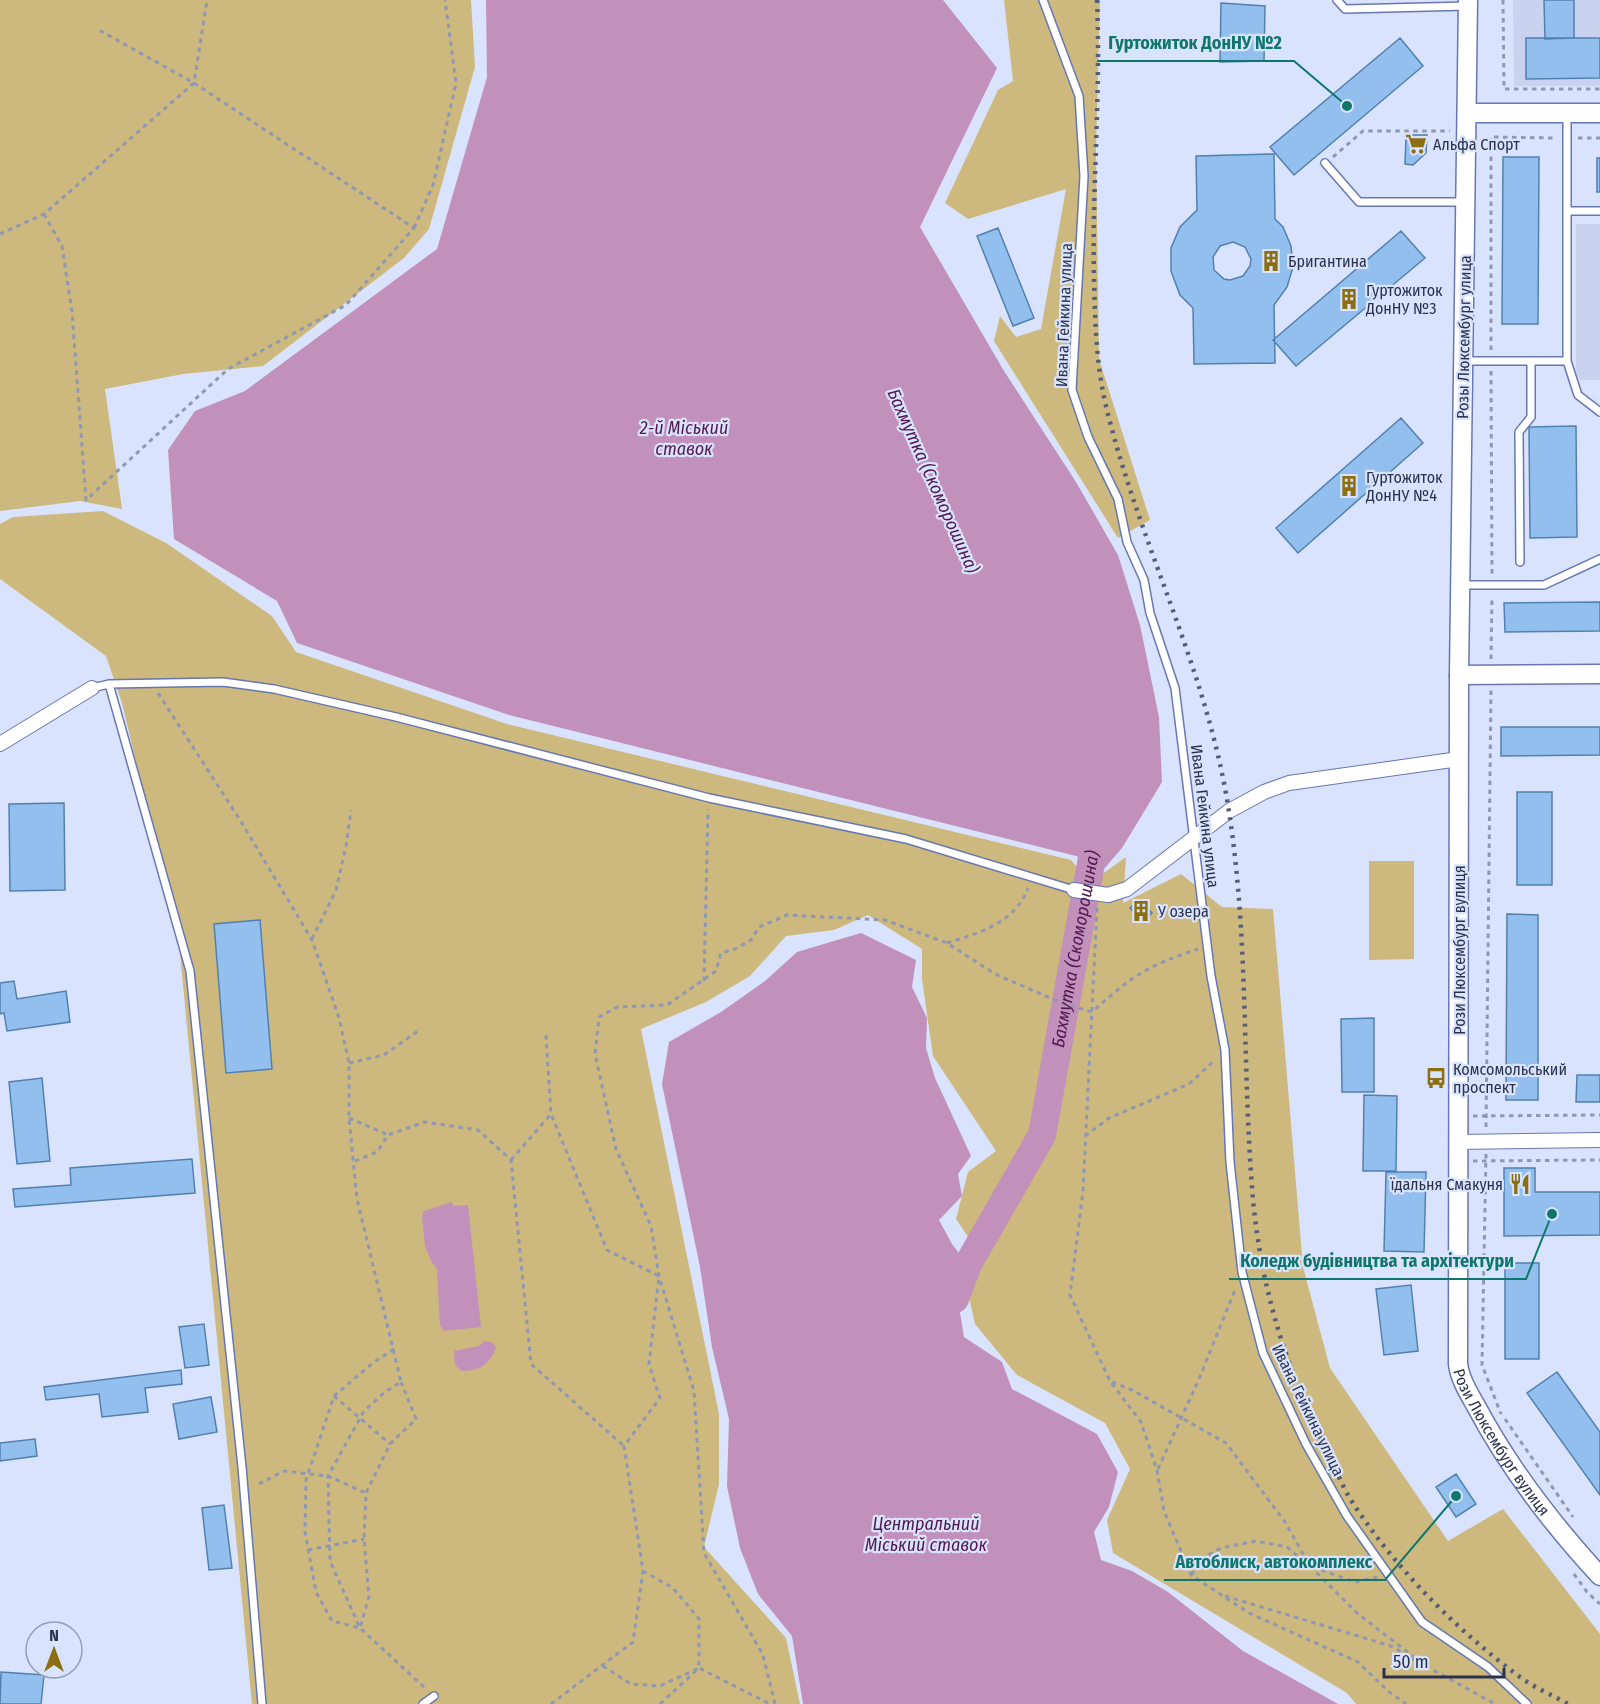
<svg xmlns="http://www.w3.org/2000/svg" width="1600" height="1704" font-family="'Fira Sans Condensed',sans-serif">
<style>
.built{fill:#c9d2ef}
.green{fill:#cdb87e}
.water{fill:#c190bb}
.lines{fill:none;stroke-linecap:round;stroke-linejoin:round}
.river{stroke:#c190bb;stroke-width:28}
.building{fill:#93bfef;stroke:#5180b0;stroke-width:1.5;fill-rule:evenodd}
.service-casing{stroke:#6677b1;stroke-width:10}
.minor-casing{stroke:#6677b1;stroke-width:16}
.tertiary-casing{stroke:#6677b1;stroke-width:21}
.path{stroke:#8f98b2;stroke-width:3;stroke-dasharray:4.5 4.5;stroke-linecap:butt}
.service{stroke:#fff;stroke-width:7}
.minor{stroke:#fff;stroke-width:14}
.tertiary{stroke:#fff;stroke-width:18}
.rail{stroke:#565e77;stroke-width:4.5;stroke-dasharray:3 6;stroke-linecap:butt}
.labels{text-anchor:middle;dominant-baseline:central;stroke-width:4.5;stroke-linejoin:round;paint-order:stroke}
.poi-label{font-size:16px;fill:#2a324b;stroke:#dae3fd;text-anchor:start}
.street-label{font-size:16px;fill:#2a324b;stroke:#dae3fd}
.water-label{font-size:18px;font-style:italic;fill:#52184f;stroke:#dae3fd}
.leader{fill:none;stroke:#0f766e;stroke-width:2}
.callout-dot{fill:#0f766e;stroke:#dae3fd;stroke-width:2}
.callout-label{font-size:18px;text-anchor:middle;font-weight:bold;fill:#0f766e;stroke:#dae3fd;stroke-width:4.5;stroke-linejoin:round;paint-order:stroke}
</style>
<rect width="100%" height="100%" fill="#dae3fd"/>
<path class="built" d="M1513,0H1600V86H1514Z
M1576,224H1600V380H1580L1576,371Z"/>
<path class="green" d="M0,0H471L475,67L429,229L404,258L263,366L183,374L105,389L122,509L80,501L0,511Z
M1004,0H1100L1096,150L1099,359L1150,520L1118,538L994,341L1000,316L1016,337L1041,329L1066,189L968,219L945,203L998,90L1013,81Z
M103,511L166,543L272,616L296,652L507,724L1071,860L1090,883L1126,857L1123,903L1181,874L1222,907L1273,909L1303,1267L1330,1368L1448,1541L1503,1509L1600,1634V1704H1356L1347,1693L1113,1553L1107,1520L1130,1469L1105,1423L1017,1375L975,1324L969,1297L981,1256L956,1219L968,1172L996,1151L933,1056L922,979V949L868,915L834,930L786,936L750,976L706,1002L641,1029L719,1414V1484L704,1547L786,1638L800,1704H252L179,943L122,703L106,656L0,579V524L13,517Z
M1369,861H1414V959L1369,960Z"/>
<path class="water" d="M486,0H943L997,68L920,227L1004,371L1076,482L1118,555L1140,625L1159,717L1162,782L1122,848L1097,877L1088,878L1080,857L509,715L297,643L277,601L174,539L168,450L195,411L245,391L437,249L487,77Z
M861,933L916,960L912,987L927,1018L926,1048L935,1078L971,1156L958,1174L962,1196L939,1220L952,1244L971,1269L958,1301L964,1337L1002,1362L1012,1389L1097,1434L1118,1472L1109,1507L1094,1532L1101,1560L1132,1571L1168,1592L1243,1651L1338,1704H803L792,1636L758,1594L740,1548L727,1486L729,1419L712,1347L700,1267L662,1084L669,1042L721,1012L765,981L797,952Z
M452,1202L453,1206L468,1205L481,1327L444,1331L440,1325L437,1269L431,1261L425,1246L422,1216L424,1211Z
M484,1341L493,1343L496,1348C489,1365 479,1371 461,1371L455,1365L454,1351L479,1346Z"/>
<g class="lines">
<path class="river" id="s1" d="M955,1299L968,1264L1042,1135L1095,841"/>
</g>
<path class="building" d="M1544,0H1574V38L1545,39Z
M1221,3L1265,6L1264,61L1220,62Z
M1400,38L1423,66L1294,175L1270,147Z
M1526,38H1600V78L1526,79Z
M1406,135H1427L1426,153L1413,165L1405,164Z
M1274,154L1275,219L1283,227L1291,246L1293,267L1287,287L1274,305L1275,363L1194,364L1193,308L1180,295L1171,271V248L1180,227L1197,210L1196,156ZM1233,242L1245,247L1251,259L1250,266L1243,276L1230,280L1224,279L1214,270L1213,257L1220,246Z
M1503,157H1539L1538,324H1502Z
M1597,158H1600V192H1597Z
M998,228L1034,318L1013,326L977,236Z
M1401,231L1425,258L1296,366L1273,340Z
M1401,418L1423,443L1298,553L1276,528Z
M1576,426L1577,537L1530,538L1529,427Z
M1600,602V631L1505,632L1504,603Z
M1501,727H1600V755L1501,756Z
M1517,792H1552V885H1517Z
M64,803L65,890L10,891L9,804Z
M1139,900L1152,913L1142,922L1130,908Z
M1507,914L1538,915V1100H1506Z
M260,920L272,1069L226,1073L214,924Z
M14,981L17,999L66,991L70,1022L7,1031L4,1013L0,1014V983Z
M1374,1018V1092H1342L1341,1019Z
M1577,1075H1600V1102H1576Z
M42,1078L50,1161L17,1164L9,1082Z
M1364,1095L1397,1096L1396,1171H1363Z
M192,1159L195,1193L15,1207L13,1189L71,1185L70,1168Z
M1504,1168H1535V1192H1600V1235L1504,1236Z
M1386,1172H1426L1424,1252L1384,1251Z
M1505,1263H1539V1359H1505Z
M1411,1285L1418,1351L1384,1355L1376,1289Z
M204,1324L209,1365L185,1368L179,1327Z
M181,1370L182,1384L145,1388L148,1412L102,1417L99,1394L46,1400L44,1387Z
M1557,1372L1600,1432V1495L1527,1393Z
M211,1397L217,1432L179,1439L173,1404Z
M35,1439L37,1456L0,1461V1443Z
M1456,1474L1476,1504L1456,1517L1436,1487Z
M224,1505L232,1568L209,1570L202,1508Z
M1,1672L44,1675L41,1704H0Z"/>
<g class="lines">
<defs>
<path id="service" d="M1043,0L1079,96L1084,176L1072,390L1088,437L1118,499L1127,542L1144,580L1150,613L1175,688L1211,976L1225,1050L1230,1162L1242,1272L1263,1353L1306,1444L1347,1516L1422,1622L1488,1667L1527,1704
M1337,0L1345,9L1468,6
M1567,115V361
M1325,163L1359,202H1464
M1567,211H1600
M1464,361H1567L1578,395L1600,412
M1520,562L1519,432L1531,417V361
M1461,585H1544L1600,559
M109,684L190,971L242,1467L262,1704
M92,688L109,684L223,682L274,689L396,717L709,798L906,839L1074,890
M423,1704L434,1696"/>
<path id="minor" d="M0,744L92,688
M1074,890L1108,895L1127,889L1229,811L1264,792L1289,783L1459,759
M1458,1142L1600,1140"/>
<g id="tertiary">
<path id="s2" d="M1468,0L1459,675L1458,1364C1460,1379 1468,1392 1476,1406C1509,1468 1553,1525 1600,1576"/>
<path d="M1467,113H1600"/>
<path d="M1459,675L1600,674"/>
</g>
</defs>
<use href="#service" class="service-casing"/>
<use href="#minor" class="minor-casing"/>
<use href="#tertiary" class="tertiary-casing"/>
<path class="path" d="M1503,0L1504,89H1600
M1578,138H1600
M1333,157L1363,131H1450
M44,214L62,246L72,312L86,500L228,369L346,305L414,228L194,83L99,30
M414,228L433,185L456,83L445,0
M0,234L44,214L194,83L207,0
M1491,350V137L1556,138
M1491,371L1492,575
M1491,659L1492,596
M158,693L240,820L312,940L339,1018L349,1063V1118L357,1199L401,1382L385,1392L364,1411L328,1476L330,1561L360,1628L425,1688
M1097,908L1083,1191L1070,1295L1110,1381L1141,1422L1157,1470L1164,1511L1191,1575L1249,1613L1358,1662L1388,1691L1406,1704
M312,939L336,890L346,846L351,810
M947,943C979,933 1015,923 1028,888
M704,981L708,809
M546,1035L551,1114
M349,1063L384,1055L418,1031
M1473,1116L1600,1115
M349,1118L388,1135
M1486,1127L1491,689
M1085,1136L1109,1118L1189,1084L1215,1060
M1486,1154L1482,1365L1501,1414
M511,1160L551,1114L607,1250L659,1276L649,1364L660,1398L624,1446L643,1571L633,1642L551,1704
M355,1161L377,1152L388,1135L425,1122L478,1130L511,1160L531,1364L624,1446
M1473,1161L1600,1160
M394,1349L374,1362L334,1396L306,1480L305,1532L316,1592L332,1621L360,1628L369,1597L364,1539L366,1493L390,1444L416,1419L401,1382
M1112,1382L1132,1390L1226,1443L1285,1522L1310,1566L1357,1613L1427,1667
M334,1396L390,1444
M1505,1419L1573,1517
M1158,1469L1199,1379L1235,1290
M259,1484L284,1471L328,1476L366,1493
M308,1550L364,1539
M1313,1567L1355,1582L1378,1577
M1574,1574L1587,1592L1600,1604
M1191,1575L1208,1555L1221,1548L1256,1541L1287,1547L1307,1564
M1225,1596L1391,1646L1415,1660
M603,1666L631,1684L660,1686L699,1668V1619L673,1588L643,1571
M1426,1666L1495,1704
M660,1704L699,1668L770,1704
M775,1704L763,1655L704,1553L694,1391L659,1276L651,1226L616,1149L595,1054L599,1017L617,1007L667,1005L716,971L721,953L735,949L751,940L759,927L787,915L885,920L947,943L995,974L1062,1003L1092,1012C1132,976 1147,966 1198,949"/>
<use href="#service" class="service"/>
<use href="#minor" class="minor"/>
<use href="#tertiary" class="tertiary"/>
<path class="rail" d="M1097,0C1101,93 1092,185 1094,277C1095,320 1096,364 1106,406C1139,544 1208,671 1229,812C1249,940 1242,1071 1253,1200C1262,1292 1285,1364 1325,1447C1333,1463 1340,1481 1349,1497C1392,1565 1455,1629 1520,1677C1535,1688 1552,1695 1568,1704"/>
</g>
<defs>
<symbol id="supermarket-bare" viewBox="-9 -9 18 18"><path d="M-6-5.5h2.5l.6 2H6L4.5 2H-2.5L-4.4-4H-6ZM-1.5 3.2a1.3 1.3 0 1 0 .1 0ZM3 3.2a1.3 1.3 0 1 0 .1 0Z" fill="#8b6f11" stroke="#dae3fd" stroke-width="2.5" paint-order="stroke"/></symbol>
<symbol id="building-bare" viewBox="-9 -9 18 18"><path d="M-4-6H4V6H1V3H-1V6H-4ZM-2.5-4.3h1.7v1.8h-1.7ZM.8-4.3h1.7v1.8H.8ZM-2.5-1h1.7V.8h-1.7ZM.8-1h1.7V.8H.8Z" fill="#8b6f11" stroke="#dae3fd" stroke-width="2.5" paint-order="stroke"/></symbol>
<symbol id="bus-bare" viewBox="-9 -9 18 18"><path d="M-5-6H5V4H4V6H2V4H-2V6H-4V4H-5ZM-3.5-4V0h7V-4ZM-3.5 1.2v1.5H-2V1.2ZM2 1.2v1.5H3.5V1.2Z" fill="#8b6f11" stroke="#dae3fd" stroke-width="2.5" paint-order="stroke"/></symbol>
<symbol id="restaurant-bare" viewBox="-9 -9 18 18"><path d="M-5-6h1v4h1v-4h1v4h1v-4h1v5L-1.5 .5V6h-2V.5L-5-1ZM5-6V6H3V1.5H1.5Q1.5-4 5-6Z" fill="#8b6f11" stroke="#dae3fd" stroke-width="2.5" paint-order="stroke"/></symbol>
</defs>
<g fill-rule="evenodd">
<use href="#supermarket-bare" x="1401" y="129" width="30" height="30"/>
<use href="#building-bare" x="1256" y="246" width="30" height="30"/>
<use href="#building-bare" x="1334" y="284" width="30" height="30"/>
<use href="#building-bare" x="1334" y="471" width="30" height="30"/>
<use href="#building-bare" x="1126" y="896" width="30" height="30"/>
<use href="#bus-bare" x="1421" y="1063" width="30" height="30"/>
<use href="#restaurant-bare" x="1505" y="1169" width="30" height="30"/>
</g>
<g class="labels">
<g class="poi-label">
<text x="1433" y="144">Альфа Спорт</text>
<text x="1288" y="261">Бригантина</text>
<text x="1366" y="290">Гуртожиток<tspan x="1366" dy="18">ДонНУ №3</tspan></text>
<text x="1366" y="477">Гуртожиток<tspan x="1366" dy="18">ДонНУ №4</tspan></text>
<text x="1158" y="911">У озера</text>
<text x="1453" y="1069">Комсомольський<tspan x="1453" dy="18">проспект</tspan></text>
<text x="1503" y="1184" text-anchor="end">їдальня Смакуня</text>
</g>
<g class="street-label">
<text transform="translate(1064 315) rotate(-88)">Ивана Гейкина улица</text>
<text transform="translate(1464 337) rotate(-89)">Розы Люксембург улица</text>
<text transform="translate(1205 816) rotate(83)">Ивана Гейкина улица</text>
<text transform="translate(1459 950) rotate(-90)">Рози Люксембург вулиця</text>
<text transform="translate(1308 1410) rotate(64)">Ивана Гейкина улица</text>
<text stroke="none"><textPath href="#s2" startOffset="1454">Рози Люксембург вулиця</textPath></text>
</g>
<g class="water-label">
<text x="684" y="428">2-й Міський<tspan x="684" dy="21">ставок</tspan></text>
<text transform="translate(933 481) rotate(66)">Бахмутка (Скоморошина)</text>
<text stroke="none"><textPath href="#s1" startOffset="375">Бахмутка (Скоморошина)</textPath></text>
<text x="926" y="1524">Центральний<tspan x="926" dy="21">Міський ставок</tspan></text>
</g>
</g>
<path class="leader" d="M1347 106L1294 61H1097M1552 1214L1526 1279H1229M1456 1496L1385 1580H1164"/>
<g class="callout-dot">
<circle cx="1347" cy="106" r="6"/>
<circle cx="1552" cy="1214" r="6"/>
<circle cx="1456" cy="1496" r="6"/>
</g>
<g class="callout-label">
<text x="1195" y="49">Гуртожиток ДонНУ №2</text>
<text x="1377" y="1267">Коледж будівництва та архітектури</text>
<text x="1274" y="1568">Автоблиск, автокомплекс</text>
</g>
<g transform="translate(54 1650)"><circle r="28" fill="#dae3fd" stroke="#949cb6" stroke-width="1.5"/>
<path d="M0-4.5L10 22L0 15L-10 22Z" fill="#8b6f11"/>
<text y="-9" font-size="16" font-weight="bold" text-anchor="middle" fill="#2a324b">N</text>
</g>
<path d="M1384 1668v9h120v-9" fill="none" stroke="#2a324b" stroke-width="3"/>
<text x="1393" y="1668" font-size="18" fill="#2a324b" stroke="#dae3fd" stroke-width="4.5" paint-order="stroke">50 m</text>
</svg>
